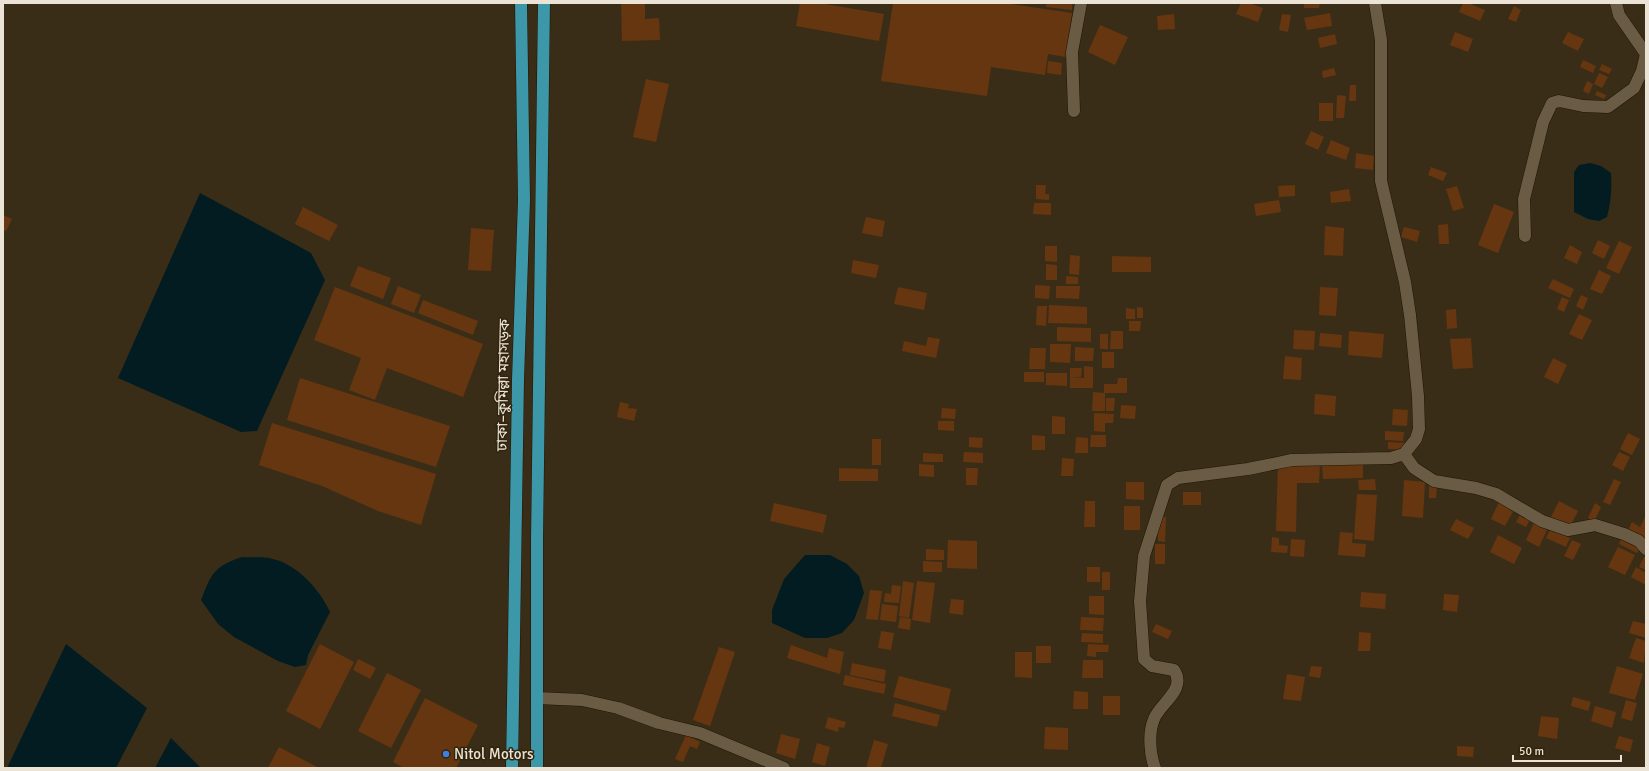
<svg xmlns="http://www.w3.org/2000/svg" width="1649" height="771" font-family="Signika,'Noto Sans Bengali',sans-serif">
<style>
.water{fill:#021c21}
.building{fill:#663610}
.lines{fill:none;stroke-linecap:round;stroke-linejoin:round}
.minor-casing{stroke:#211501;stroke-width:13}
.trunk-casing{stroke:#211501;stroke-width:13}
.minor{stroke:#695b44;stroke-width:12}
.trunk{stroke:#3c97a8;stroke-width:12}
.shop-dot{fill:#3f7fe0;stroke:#30240d;stroke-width:1.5}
.labels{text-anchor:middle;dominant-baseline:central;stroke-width:3;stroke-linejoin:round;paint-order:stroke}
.street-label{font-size:15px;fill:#ebe3d5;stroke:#30240d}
.poi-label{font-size:15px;fill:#ebe3d5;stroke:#30240d;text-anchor:start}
</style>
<rect width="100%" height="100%" fill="#3a2d17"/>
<path class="water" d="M1590,163L1601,166L1611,173C1612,188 1611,202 1607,217L1599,221L1588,219L1574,212V172L1579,165Z
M200,193L311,253L325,280L257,431L241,432L118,378Z
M805,555H830L847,564L859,576L864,593L854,620L842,633L827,638H805L772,623V610L784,579Z
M242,557C252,558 263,556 273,559C298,565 320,590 330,612L308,655L306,665L295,667L278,661L234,637L218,624L201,600C212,573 213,567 242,557Z
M66,644L147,708L116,768H7Z
M171,738L201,768H155Z"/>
<path class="building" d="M621,3H645V19L659,18L660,40L622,41Z
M800,3H819L884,14L879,41L796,26Z
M893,3H1004L1072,13L1066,57L1048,54L1045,75L991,67L987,96L881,81Z
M1046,3H1072V10L1046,7Z
M1241,3H1249L1263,8L1258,22L1236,14Z
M1304,3H1320L1319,8H1304Z
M1463,3H1468L1485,10L1480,21L1459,12Z
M1514,6L1521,10L1516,22L1508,19Z
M1330,13L1332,26L1307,30L1304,18Z
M1174,14L1175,29L1158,30L1157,16Z
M1282,14L1291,15L1288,32L1279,30Z
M1100,25L1128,37L1115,65L1088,52Z
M1455,32L1473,39L1468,52L1450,45Z
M1568,32L1584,39L1578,51L1562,43Z
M1335,34L1337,44L1320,48L1318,38Z
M1583,60L1596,66L1593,73L1580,67Z
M1048,61L1062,63L1061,75L1047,73Z
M1602,64L1612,69L1609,74L1599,70Z
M1334,68L1336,75L1323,78L1322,71Z
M1599,73L1608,77L1602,88L1594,84Z
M646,79L669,84L656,142L633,137Z
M1587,81L1593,84L1589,94L1583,91Z
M1350,85H1356V101H1349Z
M1597,91L1606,95L1604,99L1595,95Z
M1337,95L1346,96L1344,118H1336Z
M1319,103H1333V121H1319Z
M1311,131L1324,137L1318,150L1305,144Z
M1331,140L1350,148L1346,160L1326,153Z
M1356,153L1374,156L1373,170L1355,168Z
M1431,167L1447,173L1443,181L1428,175Z
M1036,185H1046L1045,194H1049V200L1036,199Z
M1295,185V196L1279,197L1278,186Z
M1457,186L1464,208L1453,211L1446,189Z
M1349,189L1351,201L1331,203L1330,192Z
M1279,200L1281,212L1256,216L1254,204Z
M1034,203H1051V215L1033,214Z
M1494,204L1514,212L1498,253L1478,245Z
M303,207L338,225L329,241L295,224Z
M3,215L12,219L6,231L3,230Z
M866,217L885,221L882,237L862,233Z
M1448,224L1449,244H1439L1438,225Z
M1325,226L1344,228L1343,256L1324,255Z
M1404,227L1420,231L1417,242L1401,237Z
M471,228L494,230L491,271L468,270Z
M1598,240L1610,246L1604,259L1592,253Z
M1619,241L1632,247L1619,274L1606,268Z
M1570,245L1582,252L1577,264L1564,258Z
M1045,246H1057V262L1045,261Z
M1070,255L1080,256L1079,275L1069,274Z
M1112,256L1151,257V272H1112Z
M853,260L879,265L876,278L851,273Z
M1046,264L1057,265V280H1046Z
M358,266L391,278L383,299L350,286Z
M1599,270L1611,276L1602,294L1590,289Z
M1066,276L1078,277V284H1066Z
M1553,279L1574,289L1570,298L1548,288Z
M1035,285L1050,286L1049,299L1035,298Z
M398,286L421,295L414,313L391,304Z
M1056,286H1080L1079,299L1056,298Z
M335,287L483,344L463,397L387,368L375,400L349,390L361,358L314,340Z
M898,287L927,293L924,310L894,304Z
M1320,287L1338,288L1336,316L1319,315Z
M1581,295L1588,298L1583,310L1576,306Z
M1562,297L1569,300L1564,312L1557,309Z
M423,300L478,321L473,335L418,313Z
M1049,305L1087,307V324L1048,323Z
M1037,306H1047L1046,326L1036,325Z
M1137,307L1143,308V318H1137Z
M1126,308L1135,309V319H1126Z
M1456,309L1457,328L1447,329L1446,310Z
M1579,314L1592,320L1582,340L1569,334Z
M1129,321H1141L1140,331H1129Z
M1057,327L1091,328V342L1057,341Z
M1294,330L1315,331L1314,350L1293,349Z
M1111,331H1123V349H1110Z
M1349,331L1384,334L1382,358L1348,355Z
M1320,333L1342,335L1341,348L1319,346Z
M1100,334H1108V349H1100Z
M928,337L940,339L936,358L902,351L904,341L926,346Z
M1471,338L1473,368L1453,369L1450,339Z
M1050,344H1071L1070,363L1050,362Z
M1075,347L1094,348L1093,361H1075Z
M1030,348H1046L1045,369H1029Z
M1102,352H1114V368H1102Z
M1285,356L1302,358L1301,380L1283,379Z
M1553,358L1567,365L1558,384L1544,377Z
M1084,366L1093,367V388H1070V377L1084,378Z
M1070,368H1082L1081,377H1070Z
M1024,372H1044V382H1024Z
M1046,373H1067V386L1046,385Z
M300,378L450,426L436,467L287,420Z
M1118,378H1127V393H1104V384H1117Z
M1093,392L1105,393V411H1092Z
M1315,394L1336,396L1335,416L1314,414Z
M1106,398H1115L1114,411H1106Z
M620,402L629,404L628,408L637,409L634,421L617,417Z
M1121,405L1136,406L1135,419L1120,418Z
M942,408L956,409L955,419L941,418Z
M1393,409L1408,410L1407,426L1392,425Z
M1094,413L1114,414L1113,423H1105V432L1094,431Z
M1052,416L1065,417V434H1052Z
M938,421H954V431L938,430Z
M272,423L436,474L421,525L378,511L322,486L259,465Z
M1385,431L1404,432L1403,441L1385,440Z
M1628,433L1640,439L1632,455L1620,449Z
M1032,435L1045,436V450H1032Z
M1091,435H1106V447H1090Z
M969,437L983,438L982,448L969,447Z
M1076,437L1088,438V453H1075Z
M872,439H881V465H872Z
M1388,442L1407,443L1406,450L1388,449Z
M964,452L983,453V463L963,462Z
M1619,452L1630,457L1623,471L1612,465Z
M923,453L943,454V462H923Z
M1062,458L1074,459L1073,476H1061Z
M1363,462V478L1323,479L1322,463Z
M919,464L934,465V477L919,476Z
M1320,464L1319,483H1297L1296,532L1276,531L1278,465Z
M839,468L878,469V481H839Z
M966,468H978L977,485H966Z
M1375,479L1376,490H1359L1358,480Z
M1614,479L1621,482L1610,505L1603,502Z
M1404,480L1425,482L1423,518L1402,516Z
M1126,482H1144V500L1126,499Z
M1429,486L1437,487L1436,498H1429Z
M1183,492H1201V505H1183Z
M1357,494L1377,495L1374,541L1354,539Z
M1500,500L1515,508L1505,526L1491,519Z
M1085,501H1095V527H1084Z
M1559,501L1578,511L1569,529L1550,519Z
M774,503L827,515L823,533L770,521Z
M1595,503L1601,507L1594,522L1588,518Z
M1124,506H1140V530H1124Z
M1522,511L1532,516L1526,527L1516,522Z
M1646,515V541L1627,532L1632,522L1640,527Z
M1158,516L1166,517L1165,542L1158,541Z
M1456,519L1474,528L1468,539L1450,530Z
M1534,523L1547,530L1539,547L1526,540Z
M1551,528L1570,538L1566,547L1546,538Z
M1340,532L1353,533L1352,543L1366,544L1365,557L1338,555Z
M1498,535L1522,548L1514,564L1490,552Z
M1272,537L1279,538V545L1288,546L1287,553L1271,552Z
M1622,537L1641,546L1637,553L1619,544Z
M1291,539L1305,540L1304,557L1290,556Z
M948,540L977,541V569L947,568Z
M1572,540L1581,544L1573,560L1564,556Z
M1155,544H1165V564H1155Z
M1618,547L1635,555L1625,575L1608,567Z
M926,549L944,550V560H926Z
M1644,557H1646V570L1639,567Z
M923,561L942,562V572H923Z
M1087,567H1100V582H1087Z
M1636,567L1646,573V585L1631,577Z
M1102,572H1110V590H1102Z
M903,581L914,583L909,618L899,616Z
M917,581L935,583L930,623L912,620Z
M892,585L901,586L899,603L884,602L885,593L891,594Z
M870,590L882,591L878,620L866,619Z
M1361,592L1386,594L1385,609L1360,607Z
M1444,594L1459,595L1457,612L1443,610Z
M1089,596H1104V615L1089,614Z
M951,599L964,600L963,615L949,613Z
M882,604L898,606L896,622L880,620Z
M900,617L911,619L910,630L898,628Z
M1081,617L1104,618L1103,631L1080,630Z
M1633,621L1646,624V638L1629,633Z
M1156,624L1172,631L1168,639L1152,632Z
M881,631L894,633L891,650L878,648Z
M1359,632L1371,633L1370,651H1358Z
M1082,633L1103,634V643L1081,642Z
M1636,638L1646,641L1644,663L1629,658Z
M320,644L354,662L320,729L286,711Z
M1088,644L1109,645L1108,652H1096V657L1087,656Z
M791,645L827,658L829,648L844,652L840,674L787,658Z
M1036,646H1051V663H1036Z
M719,647L735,652L710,726L693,720Z
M1015,652H1032V678L1015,677Z
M358,659L376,668L370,679L353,670Z
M1083,660H1103V678H1082Z
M852,663L886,670L884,682L850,675Z
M1311,666L1322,667L1320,678L1309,676Z
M1617,666L1643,674L1635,700L1609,693Z
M387,673L421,690L391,748L358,731Z
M1287,674L1305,677L1301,701L1283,699Z
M845,675L886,684L884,694L843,685Z
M899,676L951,689L946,711L893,697Z
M1074,691L1088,692V709H1073Z
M1103,696H1120V715H1103Z
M1573,697L1591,702L1588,711L1571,706Z
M425,698L478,725L456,768H404L393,762Z
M1626,700L1637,703L1632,721L1621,718Z
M895,703L940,715L937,727L892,716Z
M1595,706L1616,712L1612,728L1591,721Z
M1541,716L1559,718L1557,739L1538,736Z
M828,717L846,722L844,728L839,727L838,732L825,728Z
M1045,727L1068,728V750L1044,749Z
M781,734L800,739L795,759L776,753Z
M686,735L700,742L697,749L690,746L683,762L675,759Z
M1619,736L1633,740L1630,752L1615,748Z
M874,740L888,744L881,768H866Z
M817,743L830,747L825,766L812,762Z
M1457,746L1474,747L1473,757L1457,756Z
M279,747L319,768H268Z"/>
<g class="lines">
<defs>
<path id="minor" d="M1074,111L1072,52L1081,3
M1525,236L1524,199L1543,122L1552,103L1559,101L1583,106L1608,107L1634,88L1642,71L1646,54L1619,15L1616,3
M1404,454L1414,468L1434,481L1476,488L1496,494L1542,521L1568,530L1595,525L1624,534L1639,541L1646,549
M537,698L582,700L618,708L659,723L700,733L784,768
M1155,768C1150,755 1148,733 1154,719C1160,703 1187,690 1174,670L1152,666L1144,659L1140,601L1144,556L1167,485L1178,478L1248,469L1292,460L1391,458L1404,454L1416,439L1419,429L1418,396L1410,315L1405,282L1381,181V40L1375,3"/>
<path id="trunk" d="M512,768L518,380L524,200L521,3
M537,768V541L544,3"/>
</defs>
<use href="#minor" class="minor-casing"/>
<use href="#trunk" class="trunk-casing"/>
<use href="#minor" class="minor"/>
<use href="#trunk" class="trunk"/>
</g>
<circle class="shop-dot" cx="446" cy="754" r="4"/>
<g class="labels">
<g class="street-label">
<text transform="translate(503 385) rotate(-89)">ঢাকা–কুমিল্লা মহাসড়ক</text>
</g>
<g class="poi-label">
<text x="454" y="754">Nitol Motors</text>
</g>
</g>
<rect width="1649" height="771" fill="none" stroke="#ebe3d5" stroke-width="8"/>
<path d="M1513 755v6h108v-6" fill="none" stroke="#ebe3d5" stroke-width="2"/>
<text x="1519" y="755" font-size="12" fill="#ebe3d5" stroke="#30240d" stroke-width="3" paint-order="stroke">50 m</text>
</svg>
